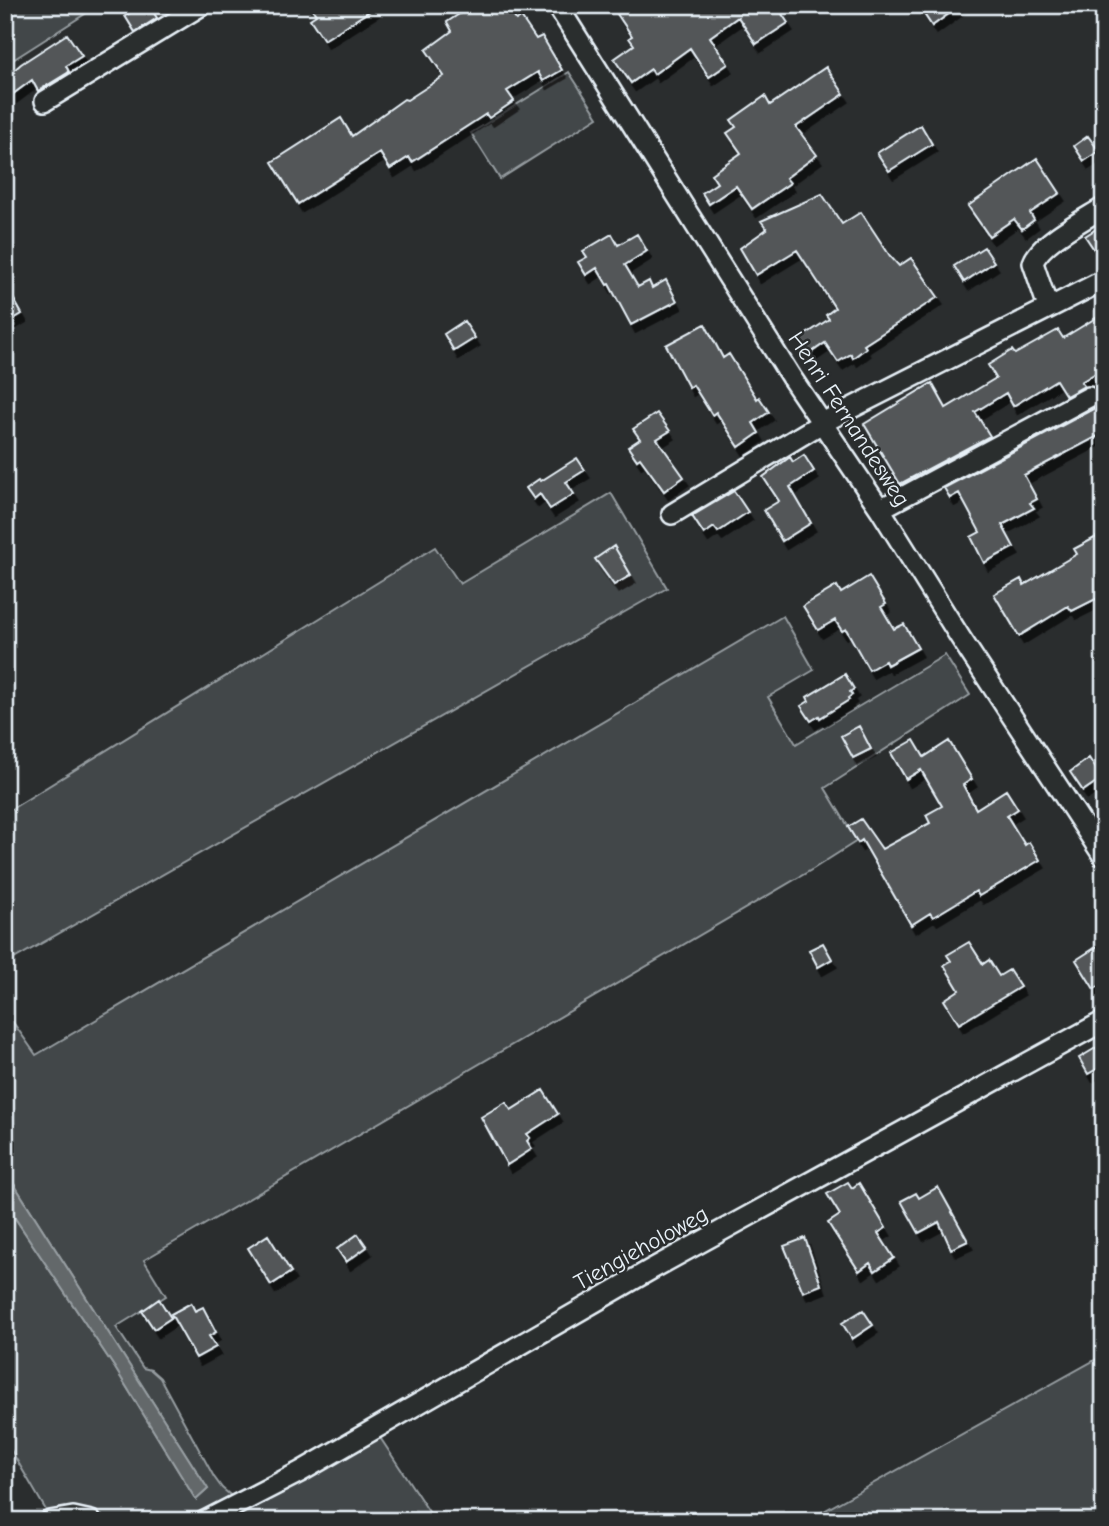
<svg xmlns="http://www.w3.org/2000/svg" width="1109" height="1526" font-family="'Comic Neue',sans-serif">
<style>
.green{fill:#424648;stroke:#959ca0;stroke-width:2}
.water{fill:#63686b;stroke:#989fa3;stroke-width:2}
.building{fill:#535759;stroke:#e8f1f8;stroke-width:2;filter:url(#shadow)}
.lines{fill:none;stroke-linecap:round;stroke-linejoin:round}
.minor-casing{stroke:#e8f1f8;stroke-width:24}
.minor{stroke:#2a2d2e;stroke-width:19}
.labels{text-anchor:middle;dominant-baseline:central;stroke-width:5;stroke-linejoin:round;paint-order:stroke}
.street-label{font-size:23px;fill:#e8f1f8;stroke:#2a2d2e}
</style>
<defs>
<filter id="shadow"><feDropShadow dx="4.5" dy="8" stdDeviation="0" flood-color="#0009"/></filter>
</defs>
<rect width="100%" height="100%" fill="#2a2d2e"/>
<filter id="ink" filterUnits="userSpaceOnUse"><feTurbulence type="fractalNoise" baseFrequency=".0143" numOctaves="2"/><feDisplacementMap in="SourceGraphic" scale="14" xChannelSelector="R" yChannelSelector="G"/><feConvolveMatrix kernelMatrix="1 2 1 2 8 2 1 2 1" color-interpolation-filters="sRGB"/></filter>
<g filter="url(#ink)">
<path class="green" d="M22,5H99L5,65V16Z
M569,72L598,117L500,179L471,133Z
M611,493L667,588L5,964V813L435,547L460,584Z
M783,616L814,670L768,697L796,744L945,655L970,695L825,788L857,841L813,869L144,1260L166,1296L116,1327L143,1368L151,1370L160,1378L214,1477L222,1488L236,1500L192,1521H112L86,1514L50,1517L5,1440V1203L115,1368L196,1500L208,1489L5,1170V1011L36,1055Z
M1104,1355V1521H806Z
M379,1436L435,1521H218Z"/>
<path class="water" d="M5,1170L208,1489L196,1500L115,1368L5,1203Z"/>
<path class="building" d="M143,5H149L157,18L135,32L125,16Z
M310,5H379L324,40L310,19L316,15Z
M473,5H506L516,20L521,17L536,39L542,36L562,70L543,81L538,72L507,91L514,101L489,118L486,114L412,162L409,157L390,169L380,153L298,204L272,162L341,118L352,136L404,99L407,100L444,76L426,50L452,31L447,22Z
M628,5H776L788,23L756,44L738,17L710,37L728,64L709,77L690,48L654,74L651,69L631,83L614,59L634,45L629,38L632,36L617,14Z
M918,5H961L932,26Z
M67,34L82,56L66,66L69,72L38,91L32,80L5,100V78L21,64Z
M826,67L844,94L796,127L817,155L786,178L790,183L752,209L736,186L709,204L702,193L717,183L711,174L741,153L727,133L736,127L731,120L765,96L770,105Z
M921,125L932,144L889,171L877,153Z
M1088,136L1099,151L1084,161L1074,146Z
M1037,158L1060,193L1030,213L1034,220L1022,229L1014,219L989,236L968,206Z
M822,194L842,224L861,212L890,256L899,266L911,258L938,297L864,345L866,348L853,358L851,354L838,362L825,343L809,354L799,339L829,319L826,315L835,308L797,250L756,275L740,248L767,229L761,221Z
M1104,224V264L1085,236Z
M612,234L618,245L637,234L647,251L625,265L638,287L649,281L652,288L666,280L677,301L631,325L609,284L607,285L597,268L586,275L578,262L587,257L583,251Z
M984,247L994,262L964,282L954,266Z
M5,284L22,314L5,324Z
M1104,313V368L1081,382L1084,386L1066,396L1056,380L1013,406L1006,393L975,412L990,436L900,484L864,424L932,383L946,408L996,378L988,365L1012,350L1015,354L1058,330L1063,338Z
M464,321L475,338L454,351L444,334Z
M705,324L723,358L729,354L757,399L759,397L769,412L753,423L759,433L739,447L716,412L712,415L693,385L689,388L666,345Z
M1095,408L1104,423V433L1024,475L1037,499L1030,503L1034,508L1002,525L1014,547L984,563L971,537L980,532L959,493L950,498L944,488Z
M657,413L670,431L657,439L684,477L664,491L640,458L637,460L628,447L640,439L633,429Z
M804,455L814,471L790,487L811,523L782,541L764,510L779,501L763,477L790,457L793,462Z
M577,458L585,470L566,482L574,494L550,509L540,494L534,499L526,488L539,479L541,481Z
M734,491L748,512L718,532L714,527L704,534L692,516Z
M1104,533V595L1072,611L1068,606L1019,636L994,594L1021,579L1024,585L1077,554L1074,549Z
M614,546L631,575L614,585L595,559Z
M869,576L886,604L881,607L894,629L904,624L918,648L887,665L885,661L869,670L846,629L842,631L835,620L818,630L803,606L837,586L841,593Z
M845,674L854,689L850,692L852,695L848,698L849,700L820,718L819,716L811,721L801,706L809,701L807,697Z
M859,726L871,749L853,758L841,736Z
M914,740L924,757L949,741L972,779L963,785L976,809L1006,790L1018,809L1007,816L1025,845L1029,842L1040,860L979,896L976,891L933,917L930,913L911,925L862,840L858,843L848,827L861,819L882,849L930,823L926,815L942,806L921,770L906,779L891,753Z
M1089,758L1102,778L1083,791L1070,772Z
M969,942L983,964L989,960L999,976L1009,970L1020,987L959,1024L944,1000L959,990L944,965L951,961L947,955Z
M1104,942V983L1094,989L1076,960Z
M823,943L832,959L818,967L809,950Z
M1099,1046L1104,1054V1065L1088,1074L1079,1058Z
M543,1090L558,1114L527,1134L530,1138L527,1141L532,1149L507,1165L481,1117L506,1102L511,1110Z
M848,1182L852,1188L859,1183L886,1228L878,1233L894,1258L875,1271L870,1263L859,1271L828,1223L840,1215L827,1194Z
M938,1187L968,1241L951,1249L939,1222L919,1233L901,1201L916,1193L919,1198Z
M358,1234L367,1247L346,1262L337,1249Z
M268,1235L291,1272L271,1285L248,1248Z
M805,1238L821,1285L803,1292L784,1246Z
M159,1299L171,1318L154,1329L142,1311Z
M191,1303L195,1311L203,1307L216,1332L209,1336L216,1347L196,1358L171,1314Z
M863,1310L873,1325L852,1339L842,1323Z"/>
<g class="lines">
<defs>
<path id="minor" d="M557,5L791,377L880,509L960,637L1104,857
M45,101L202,5
M1048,307L1033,263C1040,242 1084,220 1104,207
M880,509L1089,397
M672,514L822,423L1104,280
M50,1521L73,1517L91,1521
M205,1521L300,1472L650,1270L1104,1021"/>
</defs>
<use href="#minor" class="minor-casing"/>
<use href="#minor" class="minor"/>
</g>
</g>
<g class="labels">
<g class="street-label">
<text transform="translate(849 419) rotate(57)">Henri Fernandesweg</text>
<text transform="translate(641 1248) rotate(-29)">Tiengieholoweg</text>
</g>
</g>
<rect width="1109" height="1526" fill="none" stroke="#2a2d2e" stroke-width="28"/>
<rect x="14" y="14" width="1081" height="1498" fill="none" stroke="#e8f1f8" stroke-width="2.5" filter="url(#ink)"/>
</svg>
